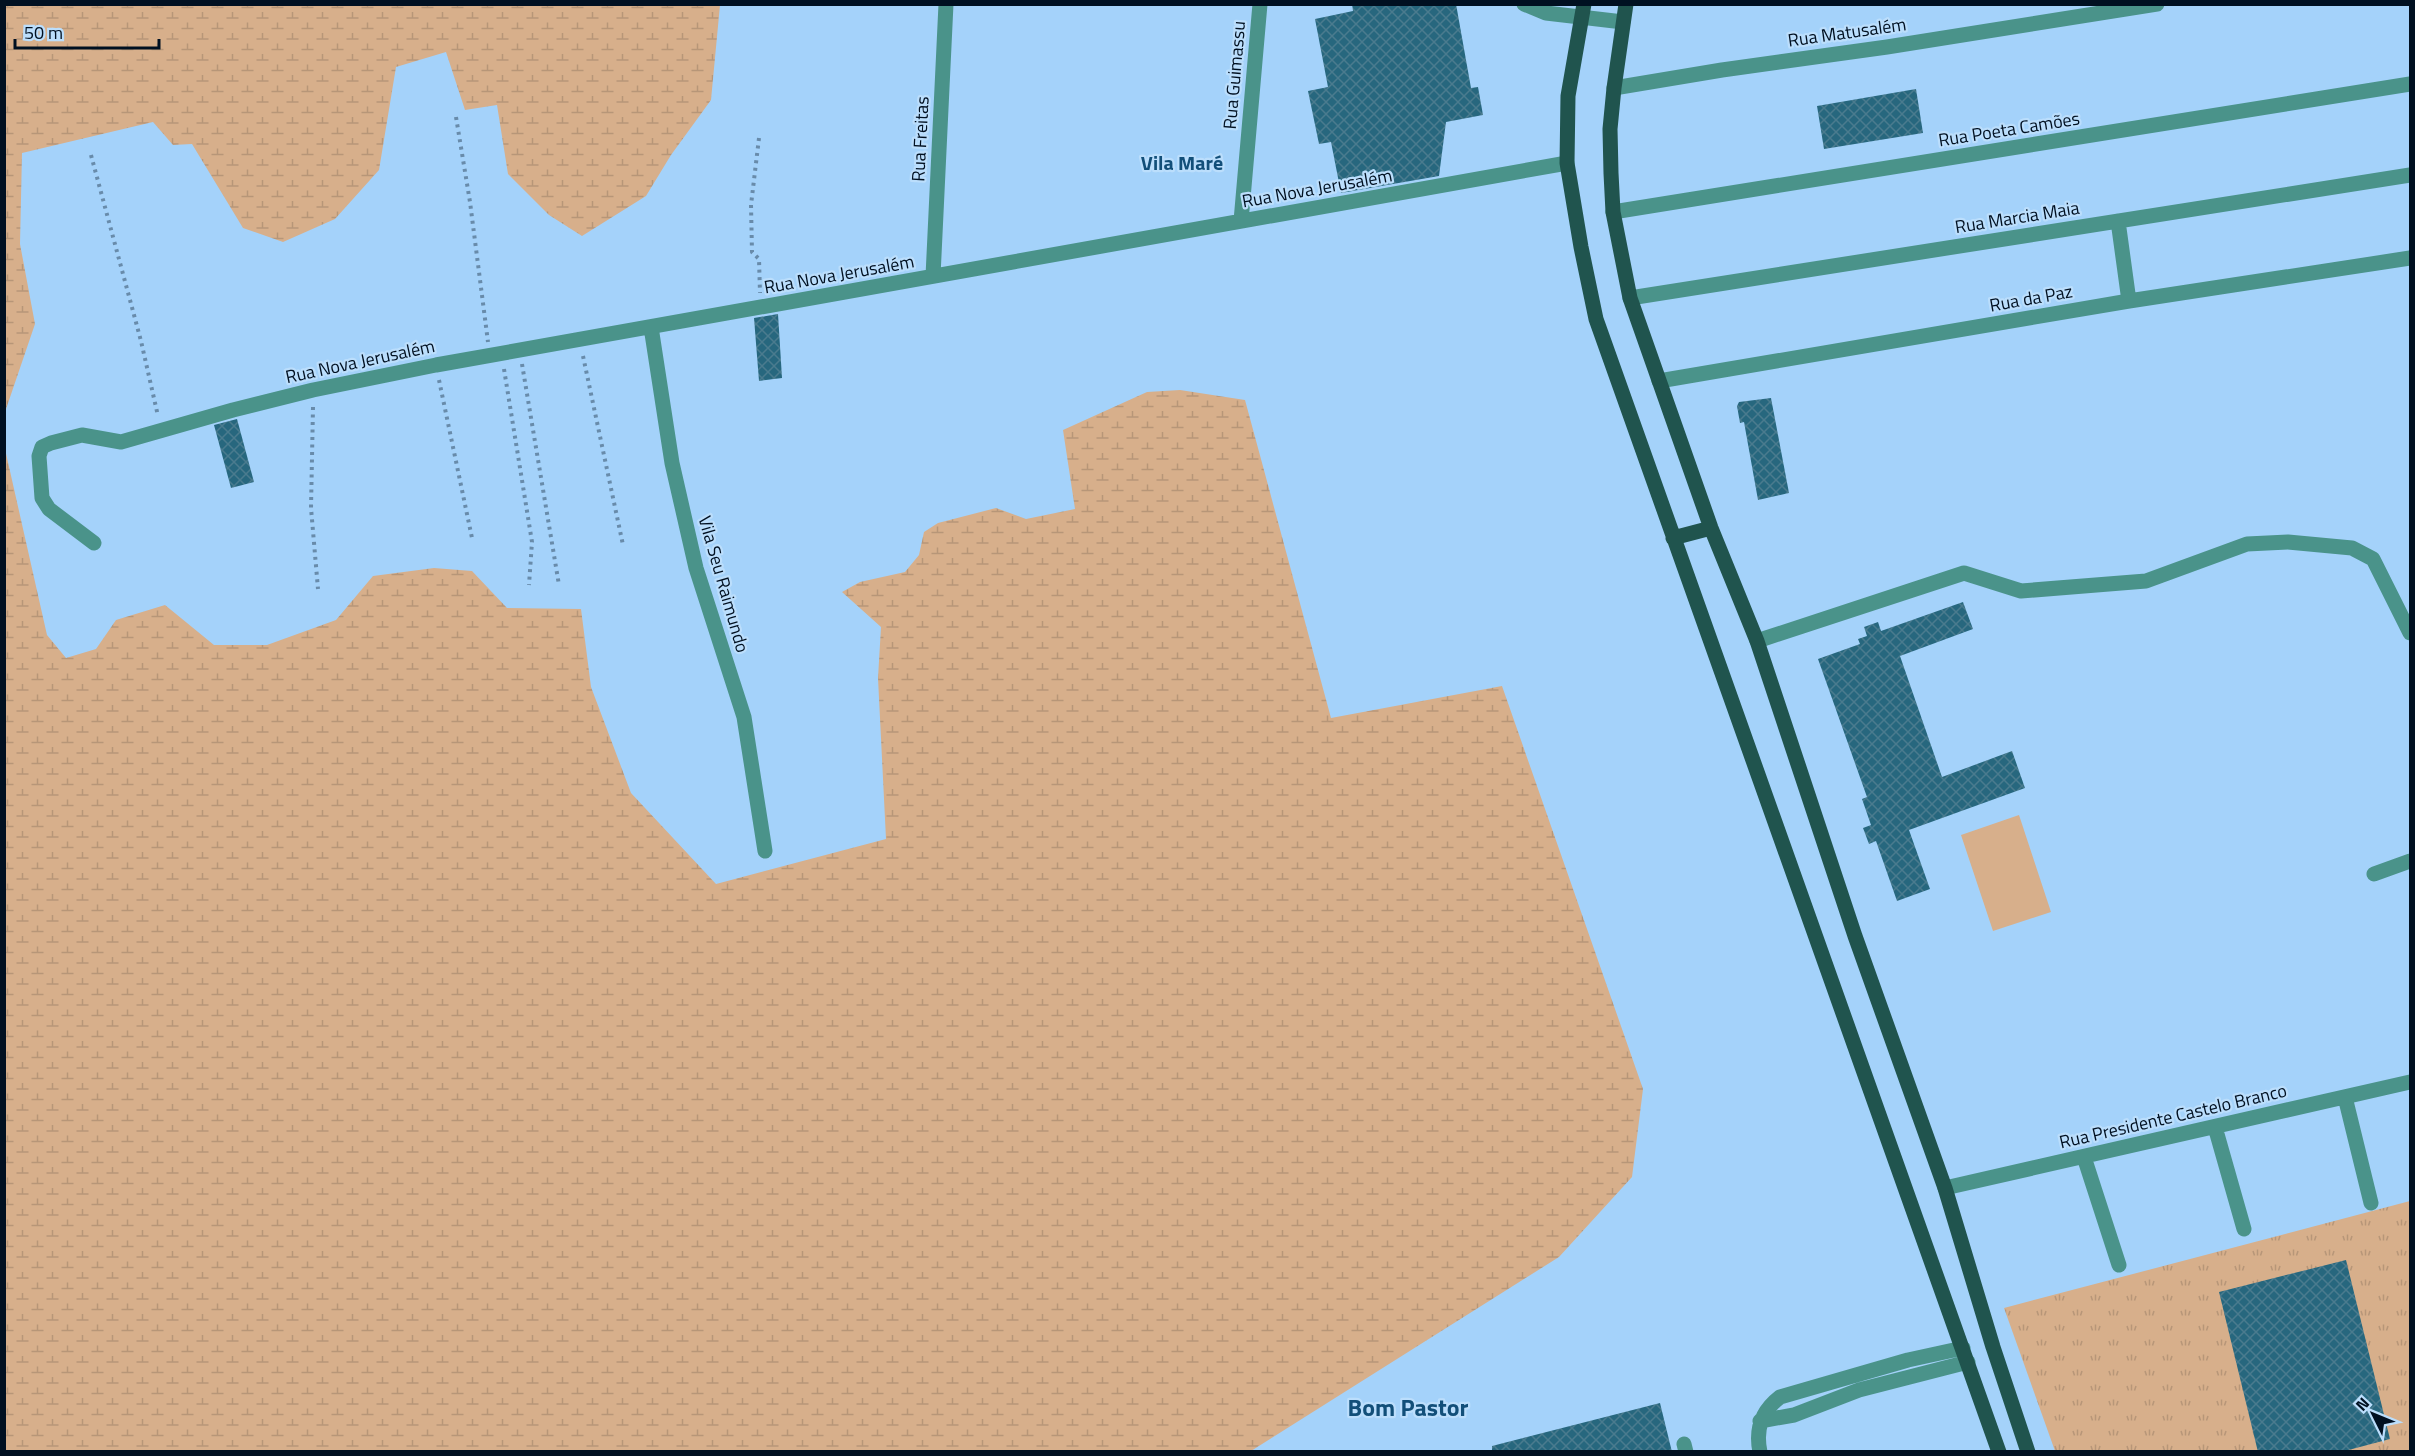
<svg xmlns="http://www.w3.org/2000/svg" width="2415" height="1456" font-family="'Titillium Web',sans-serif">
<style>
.grass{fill:url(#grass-tufts)}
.wetland{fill:url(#wetland-marsh)}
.garden{fill:#d7af8b}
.building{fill:url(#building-cross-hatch)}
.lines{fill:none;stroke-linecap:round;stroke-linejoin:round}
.path{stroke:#688baa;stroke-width:4;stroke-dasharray:3 4.5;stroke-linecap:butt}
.minor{stroke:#4a938a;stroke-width:15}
.major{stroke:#20544e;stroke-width:15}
.labels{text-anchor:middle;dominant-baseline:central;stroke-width:4.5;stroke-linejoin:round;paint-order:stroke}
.street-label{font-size:18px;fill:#001021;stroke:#bbdefc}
.neighbourhood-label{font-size:20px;font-weight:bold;fill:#124f79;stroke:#bbdefc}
.district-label{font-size:24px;font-weight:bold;fill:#124f79;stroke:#bbdefc}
</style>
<defs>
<pattern id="grass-tufts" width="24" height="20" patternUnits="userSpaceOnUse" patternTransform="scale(1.5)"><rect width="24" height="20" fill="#d7af8b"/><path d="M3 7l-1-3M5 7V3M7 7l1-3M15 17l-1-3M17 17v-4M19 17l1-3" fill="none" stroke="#b79678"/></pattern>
<pattern id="wetland-marsh" width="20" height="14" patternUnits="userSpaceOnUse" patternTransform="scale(1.5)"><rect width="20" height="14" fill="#d7af8b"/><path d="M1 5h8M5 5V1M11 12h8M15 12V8" fill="none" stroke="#b79678"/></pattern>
<pattern id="building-cross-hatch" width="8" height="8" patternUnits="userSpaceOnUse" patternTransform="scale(1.5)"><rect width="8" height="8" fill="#27677e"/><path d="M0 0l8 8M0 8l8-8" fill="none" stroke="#4a7b8e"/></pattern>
</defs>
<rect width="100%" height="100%" fill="#a4d2fa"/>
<path class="grass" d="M2410,1201V1451H2055L2004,1308Z"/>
<path class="wetland" d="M5,4H720V5L711,100L671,155L646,196L582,236L549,215L508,174L497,105L465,110L446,52L396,67L379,170L335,219L283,242L243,228L192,144L173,145L153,122L22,153L20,244L35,324L5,412Z
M1180,390L1245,400L1331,718L1502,686L1643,1089L1632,1177L1559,1257L1251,1451H5V449L47,635L66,658L96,649L116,620L165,605L214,645H267L336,620L373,576L434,568L472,571L507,608L581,609L591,687L631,793L716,884L886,839L878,678L881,627L842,592L860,582L905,572L919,555L924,532L938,523L996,508L1026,519L1075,509L1063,430L1147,392Z"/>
<path class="garden" d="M2019,815L2051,912L1993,931L1961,835Z"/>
<path class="building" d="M1352,4H1456L1471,88L1478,87L1483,115L1446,122L1439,176L1341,193L1331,142L1319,144L1308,91L1328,87L1315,19L1353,11Z
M1916,89L1923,133L1824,149L1817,106Z
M778,314L782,378L759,381L754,318Z
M1771,398L1789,493L1758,500L1744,422L1740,423L1737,406L1739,402Z
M237,419L254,482L231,488L214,425Z
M1963,602L1973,629L1900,656L1942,777L2012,751L2025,788L1909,830L1930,889L1897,901L1876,841L1869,844L1863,828L1871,825L1862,799L1867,797L1818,659L1860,644L1858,639L1867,636L1864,627L1878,622L1881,631Z
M2346,1260L2390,1439L2341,1452H2258L2219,1292Z
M1660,1403L1672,1452H1492V1446Z"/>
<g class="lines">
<path class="path" d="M456,117L470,202L488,342
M759,138L751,205L752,252L759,259L760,293
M91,155L141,341L158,416
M583,356L623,545
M522,364L559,585
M504,369L532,542L529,585
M439,380L472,538
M313,407L311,508L318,589"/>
<path class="minor" d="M1524,4L1546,13L1623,22
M1614,88L1722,70L1887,47L2157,4
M1613,212L2410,84
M1241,221L1260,4
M2118,221L2129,301
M933,276L946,4
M1630,298L2410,175
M651,327L672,463L696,568L744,717L765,851
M1659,381L2129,301L2410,258
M94,543L49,509L42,498L39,456L42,447L51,443L82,435L121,442L233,410L313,390L436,365L1567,163
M1757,641L1964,573L2021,591L2146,581L2247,544L2288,542L2352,548L2373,559L2410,633
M2374,874L2410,861
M2345,1097L2371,1203
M2215,1127L2244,1229
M2084,1157L2119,1265
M1945,1188L2410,1082
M1760,1421L1794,1415L1859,1390L1968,1362
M1684,1444L1686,1452
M1760,1452C1755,1428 1762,1411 1780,1397L1908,1360L1963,1348"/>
<path class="major" d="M1584,4L1568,96L1567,163L1581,247L1596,319L1999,1452
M1626,4L1614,88L1610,129L1611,173L1613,212L1630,298L1711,528L1757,641L1855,936L1945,1188L1993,1347L2028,1452
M1673,538L1711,528"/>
</g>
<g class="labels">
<g class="street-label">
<text transform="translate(1847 32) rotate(-8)">Rua Matusalém</text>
<text transform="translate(1234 75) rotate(-85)">Rua Guimassu</text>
<text transform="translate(2009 129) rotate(-9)">Rua Poeta Camões</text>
<text transform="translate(920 139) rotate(-87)">Rua Freitas</text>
<text transform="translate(1317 188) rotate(-10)">Rua Nova Jerusalém</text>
<text transform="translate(2017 217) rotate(-9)">Rua Marcia Maia</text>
<text transform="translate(839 274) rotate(-10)">Rua Nova Jerusalém</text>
<text transform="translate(2031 298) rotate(-10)">Rua da Paz</text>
<text transform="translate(360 361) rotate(-12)">Rua Nova Jerusalém</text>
<text transform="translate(724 584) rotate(74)">Vila Seu Raimundo</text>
<text transform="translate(2173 1116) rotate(-13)">Rua Presidente Castelo Branco</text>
</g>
<g class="neighbourhood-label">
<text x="1182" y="162">Vila Maré</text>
</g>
<g class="district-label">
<text x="1408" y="1407">Bom Pastor</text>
</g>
</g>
<rect width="2415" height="1456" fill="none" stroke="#001021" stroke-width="12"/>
<g transform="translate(2373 1414) rotate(313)" stroke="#bbdefc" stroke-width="4.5" paint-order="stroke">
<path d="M0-4.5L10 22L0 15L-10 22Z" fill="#001021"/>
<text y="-9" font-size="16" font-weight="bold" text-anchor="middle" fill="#001021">N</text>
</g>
<path d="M15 39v9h144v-9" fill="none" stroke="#001021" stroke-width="3"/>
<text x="24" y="39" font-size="18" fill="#001021" stroke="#bbdefc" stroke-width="4.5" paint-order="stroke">50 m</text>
</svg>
